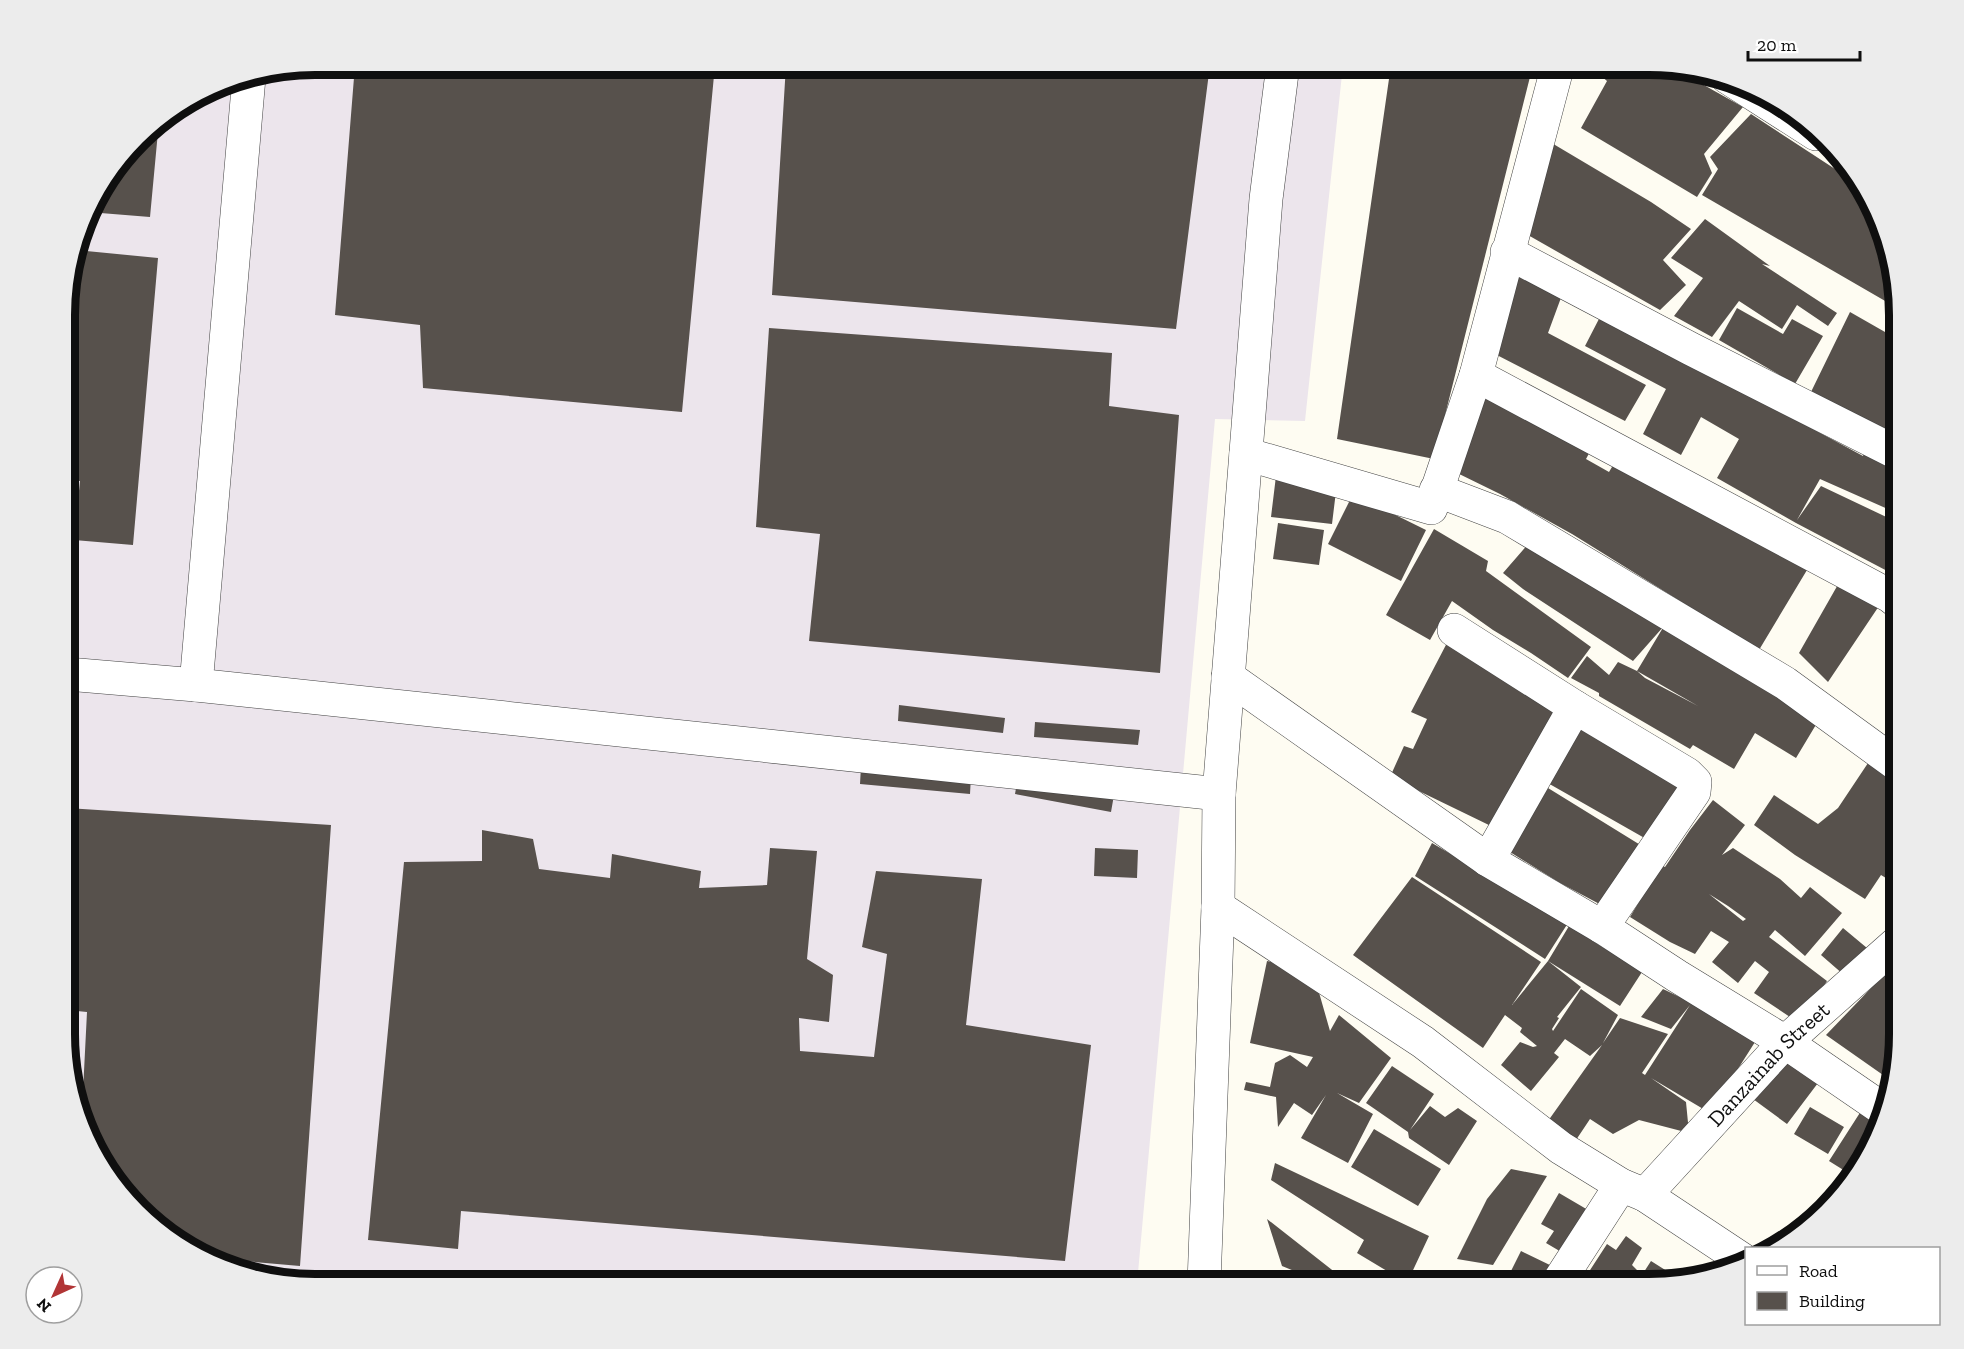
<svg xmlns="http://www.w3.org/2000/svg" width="1964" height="1349" font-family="'Zilla Slab',serif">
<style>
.industrial{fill:#ece5ec}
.building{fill:#57514c;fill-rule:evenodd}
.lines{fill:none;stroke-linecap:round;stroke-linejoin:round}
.street-casing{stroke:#424242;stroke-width:34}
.street{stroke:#fff;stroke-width:33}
.labels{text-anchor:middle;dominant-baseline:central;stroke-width:6;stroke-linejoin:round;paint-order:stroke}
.street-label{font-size:22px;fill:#0f0f0f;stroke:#fff}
.rim{fill:none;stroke:#0f0f0f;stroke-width:8}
</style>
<rect width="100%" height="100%" fill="#fefcf2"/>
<path class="industrial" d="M315,65H1343L1305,421L1215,419L1137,1284H299L234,1271L163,1233L98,1159L67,1067V282L90,204L150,127L219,83Z"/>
<path class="building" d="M355,65H715L682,412L423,388L420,325L335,315Z
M786,65H1210L1176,329L772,295Z
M1391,65H1533L1434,459L1337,439Z
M1588,65L1670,66L1743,107L1704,154L1712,173L1697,197L1581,128L1607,81Z
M1751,114L1858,184L1874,204L1899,299V309L1702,195L1718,169L1710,157Z
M159,121L150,217L88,212L90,204L150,127Z
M1550,142L1651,202L1691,229L1663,260L1686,285L1660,310L1519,230Z
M1705,219L1770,266L1762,264L1837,313L1828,326L1797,305L1782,329L1739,301L1712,337L1674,316L1703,278L1671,258Z
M76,250L158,258L133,545L74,540L80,481L67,480V282Z
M1513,267L1562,295L1548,333L1646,385L1625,421L1491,352Z
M1737,308L1783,334L1792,319L1823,336L1795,384L1719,340Z
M1850,312L1899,340V440L1810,394Z
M1601,315L1863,456L1865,449L1899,464V514L1820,479L1797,520L1821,486L1899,523V559L1891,573L1796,523L1717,478L1739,439L1701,417L1681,455L1643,434L1666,389L1585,346Z
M769,328L1112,353L1109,406L1179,415L1160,673L809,641L820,534L756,527Z
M1486,398L1594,444L1586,459L1609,472L1618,457L1807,570L1759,650L1572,534L1500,494L1451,470Z
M1276,476L1337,483L1332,524L1271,517Z
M1353,494L1426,530L1401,581L1328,544Z
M1278,523L1324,530L1319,565L1273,559Z
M1434,529L1488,561L1486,571L1591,647L1568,678L1531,653L1493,630L1452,601L1430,640L1386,615Z
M1530,542L1664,626L1633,661L1523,589L1503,573Z
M1840,581L1879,606L1828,682L1799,653Z
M1664,626L1820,718L1796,758L1755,733L1734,769L1693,745L1690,749L1599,696V693L1571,678L1587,656L1609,675L1618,662L1637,671L1645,678L1698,706L1637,671Z
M1448,641L1562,701L1493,827L1390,777L1404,746L1413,749L1427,719L1411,712Z
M899,705L1005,718L1003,733L898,721Z
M1035,722L1140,730L1138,745L1034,737Z
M1580,723L1682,781L1648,840L1546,782Z
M1868,763L1899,784V848L1895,854L1899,856V886L1881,875L1865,899L1795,855L1754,825L1774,795L1818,824L1838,808Z
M861,766L971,776L970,794L860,784Z
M1018,777L1114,795L1111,812L1015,794Z
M1548,788L1642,846L1607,908L1560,883L1510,852Z
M1713,800L1745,825L1722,855L1733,848L1780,879L1801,898L1810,887L1842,913L1805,956L1775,930L1769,937L1827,981L1799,1023L1754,993L1769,972L1755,961L1738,983L1712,962L1729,942L1711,931L1695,954L1670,942L1630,917L1661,865L1665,867L1690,830ZM1709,894L1728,906L1746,919L1743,921Z
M67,808L331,825L300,1266L210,1258L163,1233L98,1159L82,1111L87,1012L67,1010Z
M482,830L533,839L539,869L610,878L612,854L701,871L699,888L767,885L770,848L817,851L807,959L833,975L829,1022L799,1018L800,1051L874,1057L887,954L862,947L876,871L982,879L966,1025L1091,1045L1065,1261L461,1211L458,1249L368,1240L404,862L482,861Z
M1432,843L1568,923L1545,959L1415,876Z
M1095,848L1138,850L1137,878L1094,876Z
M1412,877L1541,962L1512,1005L1548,961L1569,926L1642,972L1620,1006L1548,961L1581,987L1557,1017L1559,1018L1552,1029L1553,1031L1581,989L1618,1015L1603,1043L1620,1018L1668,1034L1642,1073L1645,1075L1690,1005L1671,1029L1641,1017L1663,989L1692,1003L1755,1042L1710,1113L1651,1078L1686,1102L1689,1133L1639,1120L1613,1134L1590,1119L1576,1140L1548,1121L1602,1045L1590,1056L1565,1039L1554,1053L1559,1057L1531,1091L1501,1065L1520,1042L1533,1047L1537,1046L1520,1032L1522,1028L1505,1015L1483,1048L1353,955Z
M1843,928L1867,948L1844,975L1821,955Z
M1899,959V1050L1893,1082L1826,1035Z
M1267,961L1294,966L1316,982L1330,1031L1339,1015L1391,1058L1359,1103L1337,1093L1373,1114L1348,1163L1301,1138L1326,1095L1312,1115L1294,1103L1278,1127L1276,1097L1244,1090L1246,1082L1270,1087L1275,1063L1290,1055L1307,1067L1313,1057L1250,1043Z
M1789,1050L1824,1075L1787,1124L1753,1099Z
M1392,1066L1434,1094L1410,1130L1430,1106L1445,1117L1458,1108L1477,1121L1449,1165L1409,1138L1408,1132L1366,1103Z
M1810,1107L1844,1127L1828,1154L1794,1134Z
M1863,1108L1883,1121L1853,1176L1829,1161Z
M1374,1129L1441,1169L1418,1206L1351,1167Z
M1275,1163L1429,1236L1407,1283L1357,1253L1364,1240L1271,1180Z
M1511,1169L1547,1176L1493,1265L1457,1259L1487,1199Z
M1559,1193L1588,1210L1563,1253L1546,1243L1554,1231L1541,1224Z
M1267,1219L1350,1284H1326L1282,1266Z
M1626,1236L1642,1248L1632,1265L1642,1275L1651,1261L1670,1273L1665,1281L1650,1284H1581L1607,1244L1616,1250Z
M1777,1236L1783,1240L1772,1248H1768Z
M1521,1251L1554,1267L1546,1284H1513L1506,1281Z"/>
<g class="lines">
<defs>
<g id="street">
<path d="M1727,77L1816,134"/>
<path d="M1507,252L1691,349L1899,454"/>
<path d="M1476,375L1890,596L1899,603"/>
<path d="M1246,454L1431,508L1476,375L1558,65"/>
<path d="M1436,490L1507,517L1785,683L1899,766"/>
<path d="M1454,630L1575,707L1687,774L1695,782L1694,792L1602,927"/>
<path d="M67,674L196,685L1219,794"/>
<path d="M1228,677L1488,860L1602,927L1677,976L1785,1042L1887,1112"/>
<path d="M196,685L249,77"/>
<path d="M1488,860L1575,707"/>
<path d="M1218,907L1423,1042L1561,1148L1621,1185L1645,1195L1746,1262"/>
<path id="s1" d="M1645,1195L1785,1042L1899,941"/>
<path d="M1204,1284L1218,907L1219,794L1266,199L1283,65"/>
<path d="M1557,1284L1621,1185"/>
</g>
</defs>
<use href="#street" class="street-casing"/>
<use href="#street" class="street"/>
</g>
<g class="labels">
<g class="street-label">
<text stroke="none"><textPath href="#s1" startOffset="180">Danzainab Street</textPath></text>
</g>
</g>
<path d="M0 0H1964V1349H0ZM315 75H1649A240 240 0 0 1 1889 315V1034A240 240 0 0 1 1649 1274H315A240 240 0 0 1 75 1034V315A240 240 0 0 1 315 75Z" fill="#ececec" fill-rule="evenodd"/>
<path class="rim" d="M315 75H1649A240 240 0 0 1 1889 315V1034A240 240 0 0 1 1649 1274H315A240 240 0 0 1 75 1034V315A240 240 0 0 1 315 75Z"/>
<rect x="1745" y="1247" width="195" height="78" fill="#ffffff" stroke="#9f9f9f" stroke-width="1.5"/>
<rect x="1757" y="1266" width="30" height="9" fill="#ffffff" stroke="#9f9f9f" stroke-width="1.5"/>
<text x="1799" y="1277" font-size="18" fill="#0f0f0f">Road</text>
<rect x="1757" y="1292" width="30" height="18" fill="#57514c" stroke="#9f9f9f" stroke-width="1.5"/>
<text x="1799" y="1307" font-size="18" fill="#0f0f0f">Building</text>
<g transform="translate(54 1295) rotate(225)"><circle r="28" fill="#ffffff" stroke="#9f9f9f" stroke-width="1.5"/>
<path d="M0-4.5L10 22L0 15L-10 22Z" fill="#b13536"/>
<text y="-9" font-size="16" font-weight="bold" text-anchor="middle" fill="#0f0f0f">N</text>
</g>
<path d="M1748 51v9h112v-9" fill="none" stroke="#0f0f0f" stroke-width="3"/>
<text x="1757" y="51" font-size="18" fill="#0f0f0f" stroke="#ffffff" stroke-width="4.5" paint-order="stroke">20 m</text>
</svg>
